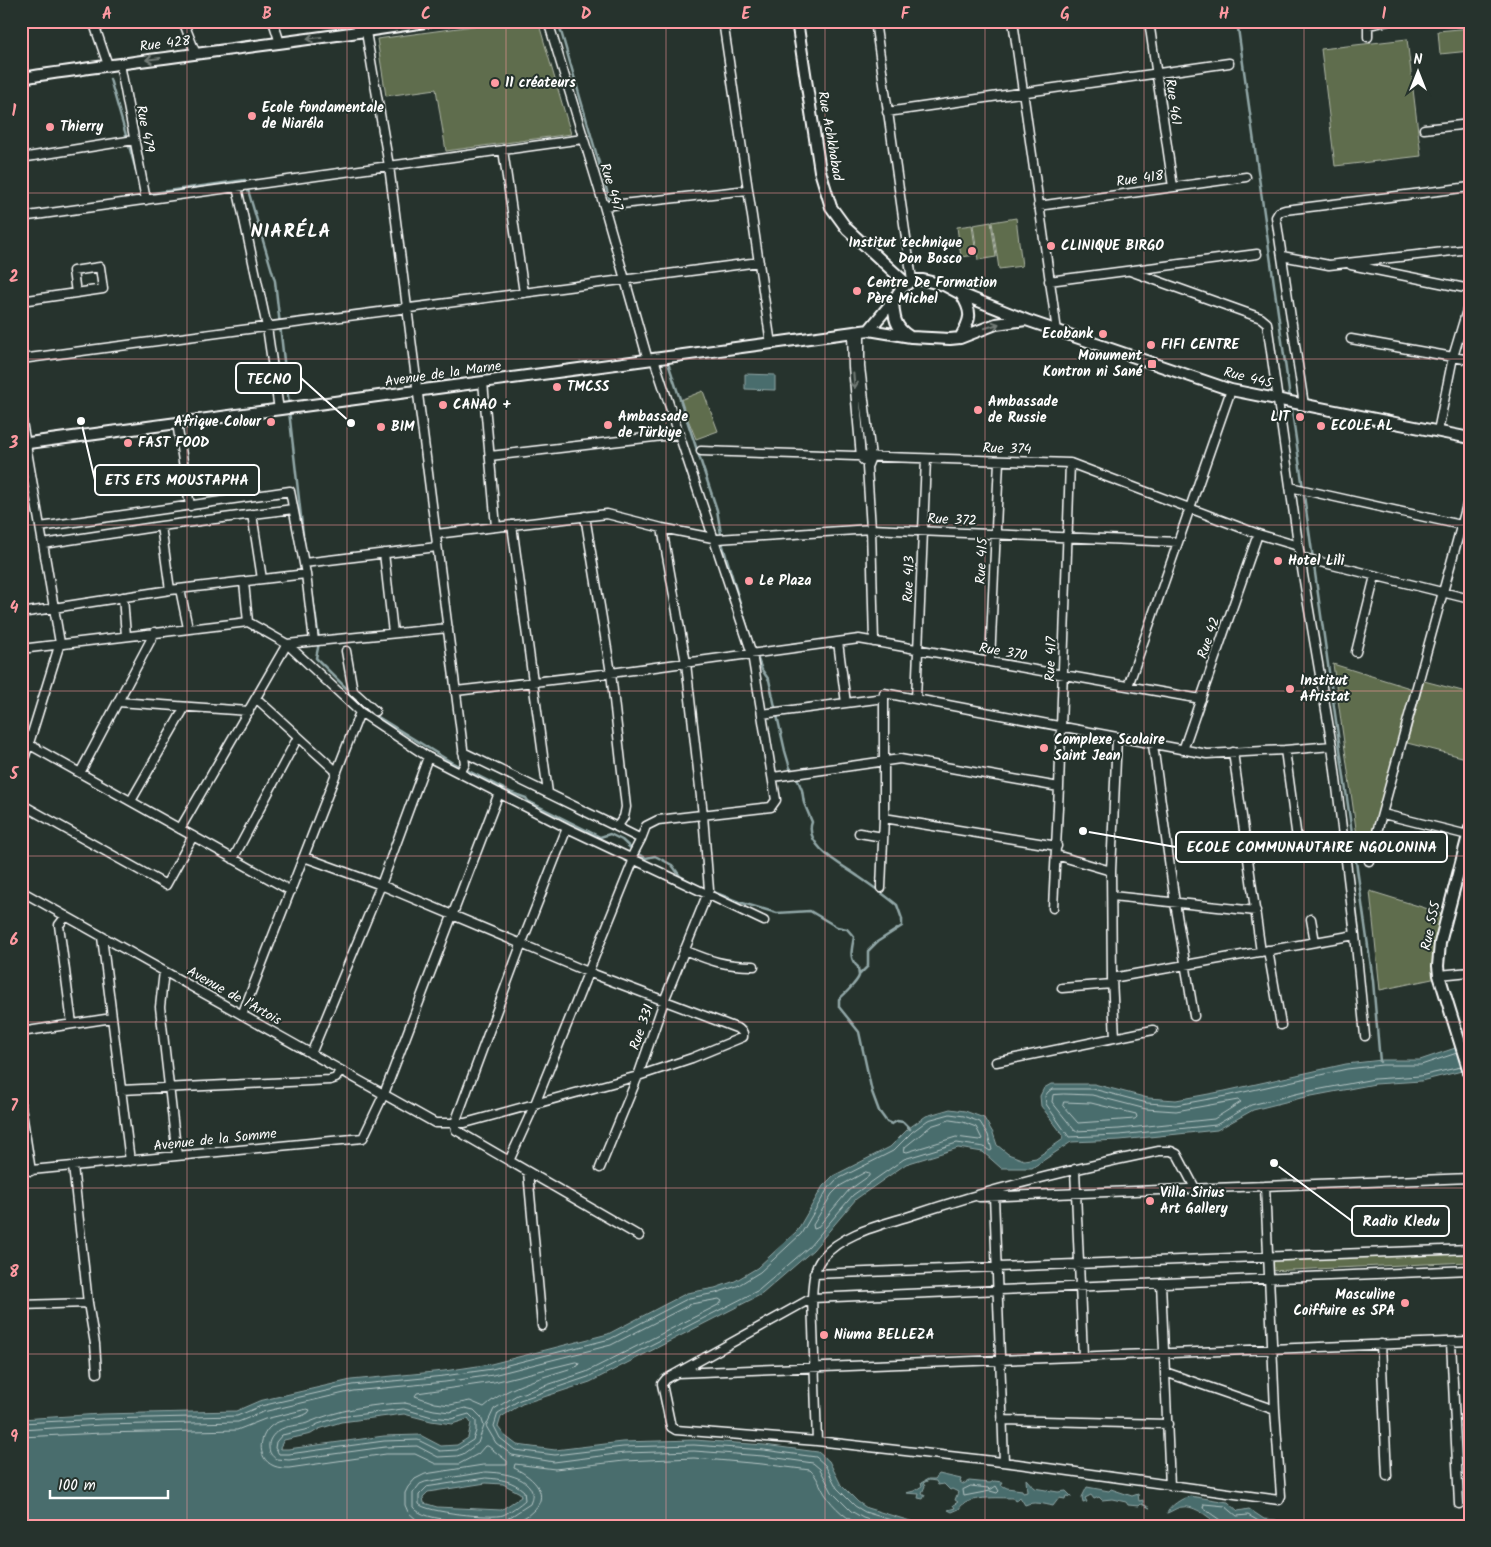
<svg xmlns="http://www.w3.org/2000/svg" width="1491" height="1547" font-family="Kalam,sans-serif">
<style>
.green{fill:#5f6d4e;stroke:#afb6a6}
.water{fill:#486d6d;stroke:#91a7a7;fill-rule:evenodd}
.lines{fill:none;stroke-linecap:round;stroke-linejoin:round}
.shore{stroke:#b6c5c5;stroke-width:1}
.stream{stroke:#91a7a7;stroke-width:2.5}
.minor-casing{stroke:#fff;stroke-width:11}
.tertiary-casing{stroke:#fff;stroke-width:14}
.minor{stroke:#26332d;stroke-width:8}
.tertiary{stroke:#26332d;stroke-width:10}
.oneway{stroke:#727a76}
.grid{fill:none;stroke:#ff9aa2;stroke-width:1;stroke-opacity:0.55}
.poi-dot{fill:#ff9aa2;stroke:#26332d;stroke-width:2}
.labels{text-anchor:middle;dominant-baseline:central;stroke-width:4;stroke-linejoin:round;paint-order:stroke}
.street-label{font-size:14px;fill:#fff;stroke:#26332d}
.poi-label{font-size:14px;font-weight:bold;fill:#fff;stroke:#26332d;text-anchor:start}
.district-label{font-size:19px;font-weight:bold;letter-spacing:1px;fill:#fff;stroke:#26332d}
.leader{fill:none;stroke:#fff;stroke-width:2}
.callout-dot{fill:#fff;stroke:#26332d;stroke-width:2}
.callout{fill:#26332d;stroke:#fff;stroke-width:2}
.callout-label{font-size:15px;text-anchor:middle;font-weight:bold;fill:#fff}
.neatline{fill:none;stroke:#ff9aa2;stroke-width:2}
.grid-label{font-size:16px;text-anchor:middle;font-weight:bold;fill:#ff9aa2}
</style>
<rect width="100%" height="100%" fill="#26332d"/>
<filter id="ink" filterUnits="userSpaceOnUse"><feTurbulence type="fractalNoise" baseFrequency=".02" numOctaves="2"/><feDisplacementMap in="SourceGraphic" scale="10" xChannelSelector="R" yChannelSelector="G"/><feConvolveMatrix kernelMatrix="1 2 1 2 8 2 1 2 1" color-interpolation-filters="sRGB"/></filter>
<g filter="url(#ink)">
<path class="green" d="M510,21H538L571,134L446,151L436,89L386,96L377,39Z
M1470,28V51L1440,54L1438,31Z
M1407,39L1421,156L1335,166L1321,49Z
M1016,218L1022,266L999,269L992,222Z
M991,222L996,257L978,260L973,225Z
M972,225L976,255L961,257L957,227Z
M703,391L718,431L696,439L680,400Z
M1333,664L1413,689L1364,861L1360,857Z
M1424,681L1470,693V759L1407,743Z
M1370,891L1441,913L1437,978L1380,990Z
M1470,1252V1262L1269,1271L1268,1260Z"/>
<path class="water" d="M745,374L775,375V390L745,389Z
M1470,1043V1069L1421,1081L1375,1084L1301,1098L1253,1110L1217,1130L1120,1140L1071,1142L1032,1168H1001L983,1152L958,1148L906,1164L856,1199L813,1250L762,1294L590,1382L522,1404L501,1417L498,1427L504,1435L517,1445L555,1450L622,1442L694,1440L764,1445L818,1452L829,1461L841,1485L858,1502L867,1508L927,1526H21V1419L101,1414L236,1411L259,1401L351,1380L444,1371L491,1364L608,1334L687,1293L715,1288L735,1281L757,1268L797,1231L823,1186L833,1176L890,1147L909,1128L926,1116L950,1109L965,1111L984,1118L993,1133L997,1145L1008,1154L1024,1160L1036,1158L1062,1140L1063,1135L1041,1106L1040,1096L1044,1088L1051,1084H1094L1148,1098L1176,1100L1225,1091L1346,1064L1382,1060H1420ZM404,1414L431,1421L452,1424L468,1419L471,1423L468,1438L457,1445L441,1446L420,1435L384,1436L288,1449H281L280,1447L284,1440L311,1434L319,1429L341,1422ZM486,1483L503,1484L520,1493L521,1497L501,1510L437,1507L424,1503L423,1497L428,1492Z
M939,1474L961,1479L960,1482L963,1484L969,1481L990,1483L994,1481L1003,1482L1001,1485L1007,1488L1022,1490L1023,1493L1027,1492L1026,1479L1034,1488L1058,1492L1066,1491L1072,1497L1066,1496L1065,1499L1059,1498L1053,1506C1044,1504 1034,1501 1025,1505L1020,1497L1018,1499L1015,1501L1013,1498C1000,1498 966,1495 959,1509L952,1512L948,1510L955,1508L953,1505L958,1502L955,1500L958,1492L952,1489L950,1490L944,1484L938,1485L936,1481L929,1480L923,1483L925,1486L922,1493L925,1495L923,1499L918,1498L919,1494L906,1493L914,1491L922,1486L921,1483L928,1479H935Z
M1087,1487L1109,1491L1111,1489L1132,1496L1138,1494L1139,1501L1143,1500V1504L1150,1508L1141,1504L1139,1506L1128,1505L1126,1502L1112,1499L1102,1500L1099,1497L1094,1499L1091,1495L1085,1498L1087,1502L1083,1503L1082,1497Z
M1190,1496L1228,1502L1238,1511L1249,1509L1264,1519L1276,1520L1286,1526H1219C1211,1518 1194,1505 1183,1507C1177,1507 1173,1511 1167,1513C1171,1505 1181,1499 1190,1496Z"/>
<g class="lines">
<path class="shore" d="M1457,1053L1421,1065H1382L1347,1069L1226,1096L1176,1105L1147,1103L1093,1089H1052L1048,1092L1045,1096L1046,1104L1069,1137L1119,1135L1216,1125L1251,1105L1300,1093L1374,1079L1420,1076L1461,1067
M1064,1094L1092,1095L1146,1109L1176,1111L1238,1100L1241,1102L1214,1119L1119,1129L1075,1131L1052,1102L1053,1095Z
M1064,1102L1091,1103L1136,1114L1137,1117L1135,1119L1078,1123L1063,1106Z
M950,1120L963,1122L976,1127L982,1139L979,1140L956,1137L907,1152L904,1151L905,1147L931,1126Z
M866,1172L869,1173V1176L849,1190L817,1228L814,1229L813,1225L832,1194L840,1186Z
M576,1362L579,1363L578,1366C546,1377 510,1384 484,1407L470,1401L450,1405L435,1403L415,1396L417,1393L494,1382Z
M405,1403L434,1410L450,1412L465,1408L474,1410L481,1417L484,1426L478,1443L463,1454L457,1456L438,1457L417,1446L385,1447L289,1460L276,1459C272,1456 269,1453 269,1447C268,1441 273,1434 278,1431C286,1425 298,1426 307,1423C338,1410 371,1404 405,1403Z
M404,1409L432,1417L451,1419L469,1414L476,1421V1431L473,1440L457,1450L440,1451L418,1440L384,1441L289,1454H279L275,1448L276,1442L282,1435L309,1429L318,1424L340,1417Z
M21,1423L102,1419L237,1416L261,1406L352,1385L444,1376L492,1369L610,1339L689,1298L716,1293L737,1286L760,1272L801,1234L827,1190L836,1180L893,1151L912,1132L928,1120L950,1114L964,1116L980,1122L988,1135L992,1150L990,1151L984,1147L957,1143L904,1159L853,1195L809,1247L759,1290L588,1377L520,1400L498,1413L494,1426L500,1438L515,1450L555,1455L623,1447L694,1445L764,1450L816,1457L825,1465L837,1488L855,1506L865,1512L910,1526
M21,1430L102,1425L238,1422L263,1412L353,1391L445,1382L493,1375L611,1345L691,1304L719,1299L722,1301L720,1304L586,1372L517,1395L494,1409L486,1426L496,1443L512,1455L554,1462L624,1453L694,1451L763,1456L813,1463L820,1469L832,1492L851,1511L863,1518L889,1526
M21,1437L102,1433L237,1430L265,1419L307,1409L310,1410L308,1413C298,1419 285,1418 274,1424C259,1433 255,1458 274,1466C279,1468 284,1468 289,1468L386,1454H415L436,1464H459L478,1454L485,1446H488L507,1461V1465H483L425,1474L415,1479L408,1487L405,1493V1505L408,1512L418,1521L441,1526
M485,1472C502,1472 542,1478 530,1504L507,1519L500,1522C482,1522 424,1523 413,1507V1493L420,1484L425,1482Z
M486,1478C501,1479 513,1481 524,1491L525,1500C521,1504 508,1513 503,1515C492,1519 425,1512 419,1504V1495L427,1487Z
M971,1486L988,1488L990,1490L996,1486L999,1491L997,1493L990,1491L964,1496L963,1490Z
M511,1526C518,1520 528,1517 534,1510C552,1492 529,1475 514,1468L515,1464L555,1469L624,1461L694,1458L762,1464L810,1470C817,1476 820,1486 825,1494C833,1507 848,1520 862,1526
M1221,1526L1220,1520L1203,1508L1204,1504L1225,1506L1237,1516L1248,1515L1262,1523L1276,1526"/>
<path class="stream" d="M558,21L610,201
M1237,21L1290,398
M110,79L139,181
M146,194L245,180L275,281L289,405
M667,360L717,510L723,546L754,649
M1291,404L1373,981L1380,1062
M289,411L305,552
M312,592L319,638
M319,643L316,658L351,693
M756,654L762,670L769,680L785,751L790,768L794,771L802,790L804,803L812,822C803,846 844,866 859,877C872,886 885,895 897,905L902,919V926L877,942L868,951V966L859,975
M360,702L370,712L451,762L512,793L526,798L528,801L600,837L610,834L622,840L637,854L646,858L655,856L672,865L680,876L701,887L739,902L777,913L810,911L837,927L847,929L854,937C852,949 848,959 858,967C858,968 859,975 859,976C857,982 844,995 839,999V1007L859,1032L872,1092L879,1111L887,1122L892,1124L897,1121L903,1122L910,1129"/>
<defs>
<path id="minor" d="M93,21L108,65
M183,21L196,54
M273,21L280,43
M363,21L366,32L389,166L465,764L460,773
M548,21L604,206L648,360
M723,21L771,344
M875,21L912,280
M1013,21L1057,331
M1149,21L1173,187
M1368,21V37
M1368,25L1388,21
M120,64L146,200
M887,112L1229,63
M1424,129L1470,124
M503,150L524,293
M21,158L134,140
M237,187L267,327L279,410
M604,206L748,190
M1038,206L1246,177
M21,217L583,139
M1282,256L1329,265L1470,249
M1351,265L1470,289
M1130,271L1261,318L1267,323L1300,557L1332,746L1355,935L1365,1036
M1049,281L1257,254
M21,301L103,289L100,267L73,271L76,293
M860,332V367L871,457L867,467L871,529L874,642
M852,333L853,367L861,457L863,460
M1351,339L1470,360
M21,359L759,262
M483,382L496,527
M1304,405L1276,217L1279,212L1285,210L1470,187
M21,416L60,643L21,769
M177,423L190,506
M1438,431L1453,357L1470,300
M701,451L1070,463L1258,534L1298,546
M490,456L680,434
M1290,487L1461,525
M252,514L262,579
M512,525L548,793
M161,526L170,590
M40,527L290,491L306,574L314,641
M436,534L607,514L662,528L718,539L871,529L1178,542
M43,544L161,526L293,509
M384,553L393,633
M1300,557L1470,599
M304,563L437,547
M244,582L248,622
M180,589L188,628
M123,597L126,636
M21,613L170,590L306,574
M838,642L846,703
M21,649L248,622L287,644L360,712L428,757
M346,651L353,691L375,711
M1356,652L1375,576
M990,662L999,461
M1128,686L1231,390
M456,691L611,673L859,639L1201,699
M256,698L337,772
M916,699L926,459
M118,702L249,711
M762,714L884,698
M30,745L291,891
M1153,745L1175,903L1194,1016
M1183,750L1258,534
M1285,750L1298,846
M463,752L617,827L624,817L626,807L611,673L585,516
M1233,752L1261,952
M80,773L155,632
M773,777L900,759L1059,787
M131,801L185,707
M21,804L166,885L193,836
M1383,814L1468,835
M884,818L1057,846
M617,827L641,839L646,826L658,820L771,807L776,800L752,654L654,359
M567,828L521,945L455,1123L456,1130L639,1236
M180,829L287,644L448,628
M859,833L883,837
M1056,855L1111,871
M631,858L641,839
M233,859L298,737
M1369,861L1470,494
M881,888L884,818V693L1207,754L1285,750L1332,746
M21,891L435,1123H465L638,1076L692,1058L743,1037V1033L739,1029L588,972L381,885L304,857
M1112,896L1256,911
M1053,908L1059,787L1070,463
M66,916L59,925L72,1024
M1311,919L1315,942
M102,937L130,1161
M684,950C711,961 724,966 754,966
M1268,950L1281,1025
M164,971L160,1007L177,1156
M1439,975L1470,972
M1112,978L1355,935
M1062,988L1112,984
M242,1015L360,712
M21,1032L112,1018
M1115,1038L1112,978L1111,871L1117,737
M311,1054L381,885L428,757L567,828L764,921
M996,1062L1153,1030
M121,1090L330,1080L336,1078L340,1070
M21,1106L31,1171
M509,1161L535,1104L634,859
M73,1166L88,1303L95,1344L97,1373
M600,1168L638,1076L664,1001L709,890L703,815L686,663L662,528
M1075,1169L1083,1356
M21,1171L363,1138L384,1094L499,793
M528,1172L542,1326
M994,1196L1004,1462
M979,1197L1470,1178
M1470,1270L812,1298L677,1373L1470,1341
M814,1274L1470,1249
M1161,1283L1170,1486
M21,1305L88,1303
M1451,1342L1459,1504
M1381,1344L1387,1476
M1165,1372L1275,1410
M677,1373L666,1379L662,1384L671,1427L676,1430L817,1441L1011,1463L1279,1500L1281,1496L1275,1410L1265,1186
M1002,1420L1168,1424
M817,1441L812,1298C813,1284 813,1269 822,1258C844,1232 882,1225 913,1215C994,1188 1076,1168 1159,1151H1171L1177,1154L1195,1188"/>
<path id="tertiary" d="M797,21L820,171L831,207L847,229L907,284
M21,78C158,57 295,43 431,21
M893,301C894,317 895,328 909,336
M869,330L893,301L901,289L912,280H923L944,285L961,294L1026,320L1231,390L1470,438
M960,338C971,319 973,313 961,294
M21,444L869,330L911,337L950,339L960,338L996,324L1026,320
M1470,828L1440,943L1438,966L1439,975L1470,1075"/>
</defs>
<use href="#minor" class="minor-casing"/>
<use href="#tertiary" class="tertiary-casing"/>
<use href="#minor" class="minor"/>
<use href="#tertiary" class="tertiary"/>
</g>
<defs><path id="oneway-shaft" d="M-6 0H5M1.5-3L5.5 0L1.5 3" fill="none" stroke-width="1.6" stroke-linecap="round" stroke-linejoin="round" transform="scale(1.25)"/></defs>
<g class="oneway">
<use href="#oneway-shaft" transform="translate(314 38) rotate(173)"/>
<use href="#oneway-shaft" transform="translate(153 59) rotate(173)"/>
<use href="#oneway-shaft" transform="translate(992 326) rotate(-17)"/>
<use href="#oneway-shaft" transform="translate(854 381) rotate(85)"/>
</g>
</g>
<path class="grid" d="M187,21V1526M347,21V1526M506,21V1526M666,21V1526M825,21V1526M985,21V1526M1144,21V1526M1304,21V1526M21,193H1470M21,359H1470M21,525H1470M21,691H1470M21,856H1470M21,1022H1470M21,1188H1470M21,1354H1470"/>
<g class="poi-dot">
<circle cx="495" cy="83" r="5"/>
<circle cx="252" cy="116" r="5"/>
<circle cx="50" cy="127" r="5"/>
<circle cx="1051" cy="246" r="5"/>
<circle cx="972" cy="251" r="5"/>
<circle cx="857" cy="291" r="5"/>
<circle cx="1103" cy="334" r="5"/>
<circle cx="1151" cy="345" r="5"/>
<rect x="1147" y="359" width="10" height="10" rx="2.5"/>
<circle cx="557" cy="387" r="5"/>
<circle cx="443" cy="405" r="5"/>
<circle cx="978" cy="410" r="5"/>
<circle cx="1300" cy="417" r="5"/>
<circle cx="271" cy="422" r="5"/>
<circle cx="608" cy="425" r="5"/>
<circle cx="1321" cy="426" r="5"/>
<circle cx="381" cy="427" r="5"/>
<circle cx="128" cy="443" r="5"/>
<circle cx="1278" cy="561" r="5"/>
<circle cx="749" cy="581" r="5"/>
<circle cx="1290" cy="689" r="5"/>
<circle cx="1044" cy="748" r="5"/>
<circle cx="1150" cy="1201" r="5"/>
<circle cx="1405" cy="1303" r="5"/>
<circle cx="824" cy="1335" r="5"/>
</g>
<g class="labels">
<g class="street-label">
<text transform="translate(165 44) rotate(-7)">Rue 428</text>
<text transform="translate(1173 102) rotate(82)">Rue 461</text>
<text transform="translate(145 129) rotate(79)">Rue 479</text>
<text transform="translate(830 136) rotate(80)">Rue Achkhabad</text>
<text transform="translate(1140 179) rotate(-8)">Rue 418</text>
<text transform="translate(611 187) rotate(73)">Rue 447</text>
<text transform="translate(443 374) rotate(-8)">Avenue de la Marne</text>
<text transform="translate(1248 378) rotate(14)">Rue 445</text>
<text transform="translate(1007 449) rotate(2)">Rue 374</text>
<text transform="translate(952 520) rotate(3)">Rue 372</text>
<text transform="translate(982 561) rotate(-87)">Rue 415</text>
<text transform="translate(909 579) rotate(-88)">Rue 413</text>
<text transform="translate(1209 638) rotate(-71)">Rue 42</text>
<text transform="translate(1003 652) rotate(10)">Rue 370</text>
<text transform="translate(1051 659) rotate(-88)">Rue 417</text>
<text transform="translate(1431 926) rotate(-78)">Rue 555</text>
<text transform="translate(234 996) rotate(29)">Avenue de l'Artois</text>
<text transform="translate(642 1027) rotate(-71)">Rue 331</text>
<text transform="translate(215 1140) rotate(-6)">Avenue de la Somme</text>
</g>
<g class="poi-label">
<text x="505" y="83">11 créateurs</text>
<text x="262" y="108">Ecole fondamentale<tspan x="262" dy="16">de Niaréla</tspan></text>
<text x="60" y="127">Thierry</text>
<text x="962" y="243" text-anchor="end">Institut technique<tspan x="962" dy="16">Don Bosco</tspan></text>
<text x="1061" y="246">CLINIQUE BIRGO</text>
<text x="867" y="283">Centre De Formation<tspan x="867" dy="16">Père Michel</tspan></text>
<text x="1093" y="334" text-anchor="end">Ecobank</text>
<text x="1161" y="345">FIFI CENTRE</text>
<text x="1142" y="356" text-anchor="end">Monument<tspan x="1142" dy="16">Kontron ni Sané</tspan></text>
<text x="567" y="387">TMCSS</text>
<text x="988" y="402">Ambassade<tspan x="988" dy="16">de Russie</tspan></text>
<text x="453" y="405">CANAO +</text>
<text x="618" y="417">Ambassade<tspan x="618" dy="16">de Türkiye</tspan></text>
<text x="1290" y="417" text-anchor="end">L1T</text>
<text x="261" y="422" text-anchor="end">Afrique Colour</text>
<text x="1331" y="426">ECOLE AL</text>
<text x="391" y="427">BIM</text>
<text x="138" y="443">FAST FOOD</text>
<text x="1288" y="561">Hotel Lili</text>
<text x="759" y="581">Le Plaza</text>
<text x="1300" y="681">Institut<tspan x="1300" dy="16">Afristat</tspan></text>
<text x="1054" y="740">Complexe Scolaire<tspan x="1054" dy="16">Saint Jean</tspan></text>
<text x="1160" y="1193">Villa Sirius<tspan x="1160" dy="16">Art Gallery</tspan></text>
<text x="1395" y="1295" text-anchor="end">Masculine<tspan x="1395" dy="16">Coiffuire es SPA</tspan></text>
<text x="834" y="1335">Niuma BELLEZA</text>
</g>
<g class="district-label">
<text x="291" y="232">NIARÉLA</text>
</g>
</g>
<path class="leader" d="M351 423L301 378M81 421L95 480M1083 831L1176 847M1274 1163L1352 1221"/>
<g class="callout-dot">
<circle cx="351" cy="423" r="5"/>
<circle cx="81" cy="421" r="5"/>
<circle cx="1083" cy="831" r="5"/>
<circle cx="1274" cy="1163" r="5"/>
</g>
<g class="callout">
<rect x="236" y="363" width="65" height="30" rx="5"/>
<rect x="95" y="465" width="164" height="30" rx="5"/>
<rect x="1176" y="832" width="271" height="30" rx="5"/>
<rect x="1352" y="1206" width="97" height="30" rx="5"/>
</g>
<g class="callout-label">
<text x="269" y="384">TECNO</text>
<text x="177" y="485">ETS ETS MOUSTAPHA</text>
<text x="1312" y="852">ECOLE COMMUNAUTAIRE NGOLONINA</text>
<text x="1401" y="1226">Radio Kledu</text>
</g>
<rect width="1491" height="1547" fill="none" stroke="#26332d" stroke-width="55"/>
<g transform="translate(1418 72)" stroke="#26332d" stroke-width="4" paint-order="stroke">
<path d="M0-4L9 19L0 12L-9 19Z" fill="#ffffff"/>
<text y="-8" font-size="14" font-weight="bold" text-anchor="middle" fill="#ffffff">N</text>
</g>
<path d="M50 1490v8h118v-8" fill="none" stroke="#ffffff" stroke-width="2.5"/>
<text x="58" y="1490" font-size="15" fill="#ffffff" stroke="#26332d" stroke-width="4" paint-order="stroke">100 m</text>
<rect x="28" y="28" width="1436" height="1492" class="neatline"/>
<g class="grid-label">
<text x="107" y="19">A</text>
<text x="267" y="19">B</text>
<text x="426" y="19">C</text>
<text x="586" y="19">D</text>
<text x="746" y="19">E</text>
<text x="905" y="19">F</text>
<text x="1065" y="19">G</text>
<text x="1224" y="19">H</text>
<text x="1384" y="19">I</text>
<text x="14" y="116">1</text>
<text x="14" y="282">2</text>
<text x="14" y="448">3</text>
<text x="14" y="613">4</text>
<text x="14" y="779">5</text>
<text x="14" y="945">6</text>
<text x="14" y="1111">7</text>
<text x="14" y="1277">8</text>
<text x="14" y="1442">9</text>
</g>
</svg>
